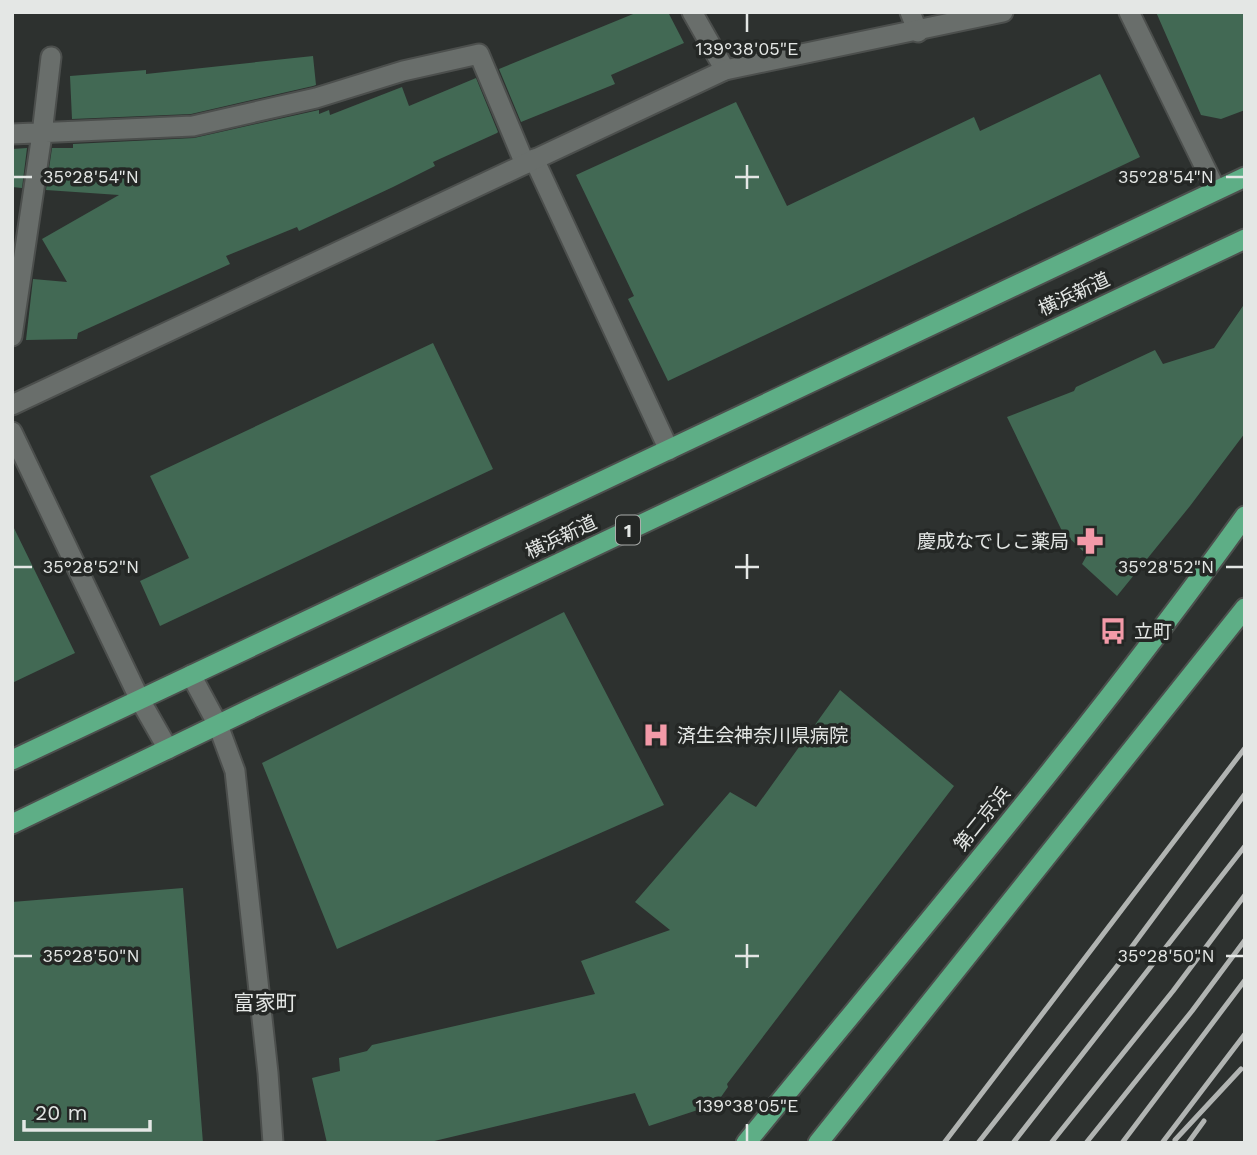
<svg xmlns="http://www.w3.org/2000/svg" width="1257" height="1155" font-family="'Work Sans','Noto Sans JP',sans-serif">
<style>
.building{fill:#426954}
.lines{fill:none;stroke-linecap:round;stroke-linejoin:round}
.minor-casing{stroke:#4c4f4d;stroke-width:23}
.tertiary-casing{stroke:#4c4f4d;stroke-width:23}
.trunk-casing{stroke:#4c4f4d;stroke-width:23}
.minor{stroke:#696e6b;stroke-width:19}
.tertiary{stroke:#696e6b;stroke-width:19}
.trunk{stroke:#5eae86;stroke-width:19}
.rail{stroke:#b1b4b2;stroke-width:5}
.ticks{fill:none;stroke:#e4e7e5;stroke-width:2.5}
.labels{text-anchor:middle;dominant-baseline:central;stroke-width:7;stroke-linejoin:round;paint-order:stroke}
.shield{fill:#242725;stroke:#aaadab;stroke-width:2}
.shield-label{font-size:18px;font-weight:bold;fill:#e4e7e5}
.street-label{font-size:19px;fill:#e4e7e5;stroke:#242725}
.poi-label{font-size:19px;fill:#e4e7e5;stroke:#242725;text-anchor:start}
.neighbourhood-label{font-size:21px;fill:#e4e7e5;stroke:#242725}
.ticks-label{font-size:18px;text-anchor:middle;fill:#e4e7e5;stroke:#242725;stroke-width:7;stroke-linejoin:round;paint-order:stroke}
</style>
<rect width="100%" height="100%" fill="#2d312f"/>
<path class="building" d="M638,12H668L684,43L611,75L615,84L521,122L499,69Z
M1156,12H1245V110L1221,119L1201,115Z
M313,56L316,85L313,86L191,114L72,119L70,76L146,70V74Z
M1100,74L1140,157L668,381L628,299L634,296L576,175L736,102L787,206L974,117L980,131Z
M476,78L498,132L497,133L433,162L435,166L393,187L299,231L297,227L226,256L230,264L78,333L77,339L26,340L33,279L67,282L42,239L119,195L46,190L52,148H73V144L194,138L319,110V114L329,110L330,115L402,87L409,106Z
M27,148L22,188L12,187V149Z
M1245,303V433L1190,506L1117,596L1082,564L1087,555L1062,531L1007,417L1074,391L1076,387L1155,350L1163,364L1214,348Z
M433,343L493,469L160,626L140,581L189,558L150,476Z
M12,524L75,653L12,683Z
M564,612L664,805L337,949L262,763Z
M840,690L954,786L727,1084L728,1087L716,1104L649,1126L635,1093L426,1143H327L312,1078L340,1071L339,1058L367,1051L372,1045L595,994L581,961L670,930L635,902L730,792L756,807Z
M183,888L203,1143H12V902Z"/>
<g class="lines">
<defs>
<path id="minor" d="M692,12L725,70
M910,12L918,32
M12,134L193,126L316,98L403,71L479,54L525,164
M534,159L669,450
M12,336L42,134L51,57
M12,432L140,700L168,749"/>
<path id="tertiary" d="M1129,12L1216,190
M12,405L725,70L1003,12
M191,675L218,725L235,771L268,1073L273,1143"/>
<path id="trunk" d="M12,760L1245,177
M12,824L265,702L1245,239
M746,1143C915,936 1089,733 1245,516
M818,1143L1245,608"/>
</defs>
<use href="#minor" class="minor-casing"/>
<use href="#tertiary" class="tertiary-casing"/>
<use href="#trunk" class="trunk-casing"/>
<use href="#minor" class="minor"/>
<use href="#tertiary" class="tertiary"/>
<use href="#trunk" class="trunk"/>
<path class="rail" d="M1175,1140L1241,1069
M944,1143L1245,748
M978,1143L1125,956L1245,794
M1013,1143L1245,846
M1051,1143L1173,991L1245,895
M1086,1143L1192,1011L1245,940
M1122,1143L1245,980
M1162,1143L1245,1034
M1188,1143L1204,1121"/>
</g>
<path class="ticks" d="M747,14V32M747,165V189M14,177H32M735,177H759M1226,177H1243M747,554V579M14,567H32M735,567H759M1226,567H1243M747,944V968M14,956H32M735,956H759M1226,956H1243M747,1124V1141"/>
<defs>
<symbol id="pharmacy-bare" viewBox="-9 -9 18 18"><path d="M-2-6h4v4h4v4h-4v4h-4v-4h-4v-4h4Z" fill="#f39aa8" stroke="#242725" stroke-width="2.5" paint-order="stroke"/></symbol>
<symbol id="bus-bare" viewBox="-9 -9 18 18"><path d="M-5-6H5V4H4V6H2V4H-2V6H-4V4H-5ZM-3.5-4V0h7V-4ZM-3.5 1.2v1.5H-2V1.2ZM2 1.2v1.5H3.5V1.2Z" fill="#f39aa8" stroke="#242725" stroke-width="2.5" paint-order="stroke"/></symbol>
<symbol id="hospital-bare" viewBox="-9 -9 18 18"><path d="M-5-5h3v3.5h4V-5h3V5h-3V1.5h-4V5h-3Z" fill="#f39aa8" stroke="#242725" stroke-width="2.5" paint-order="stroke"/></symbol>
</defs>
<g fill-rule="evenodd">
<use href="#pharmacy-bare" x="1071" y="522" width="38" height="38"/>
<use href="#bus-bare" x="1094" y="612" width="38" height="38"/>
<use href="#hospital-bare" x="637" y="716" width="38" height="38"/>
</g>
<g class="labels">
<rect class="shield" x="616" y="515.5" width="24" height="29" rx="5"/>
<g class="shield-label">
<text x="628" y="530">1</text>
</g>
<g class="street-label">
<text transform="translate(1074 294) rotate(-25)">横浜新道</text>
<text transform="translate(561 537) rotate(-25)">横浜新道</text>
<text transform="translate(982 819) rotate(-51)">第二京浜</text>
</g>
<g class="poi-label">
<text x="1069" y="541" text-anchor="end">慶成なでしこ薬局</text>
<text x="1134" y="631">立町</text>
<text x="677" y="735">済生会神奈川県病院</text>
</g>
<g class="neighbourhood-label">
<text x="265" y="1002">富家町</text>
</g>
</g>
<g class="ticks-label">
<text x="747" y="55">139°38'05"E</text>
<text x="91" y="183">35°28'54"N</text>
<text x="1166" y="183">35°28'54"N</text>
<text x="91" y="573">35°28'52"N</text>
<text x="1166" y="573">35°28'52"N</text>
<text x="91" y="962">35°28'50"N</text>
<text x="1166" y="962">35°28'50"N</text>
<text x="747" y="1112">139°38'05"E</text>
</g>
<rect width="1257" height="1155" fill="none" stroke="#e4e7e5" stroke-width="28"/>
<path d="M24 1120v10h126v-10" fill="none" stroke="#e4e7e5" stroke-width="3.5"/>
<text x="35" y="1120" font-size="21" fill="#e4e7e5" stroke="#242725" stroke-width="5" paint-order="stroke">20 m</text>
</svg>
